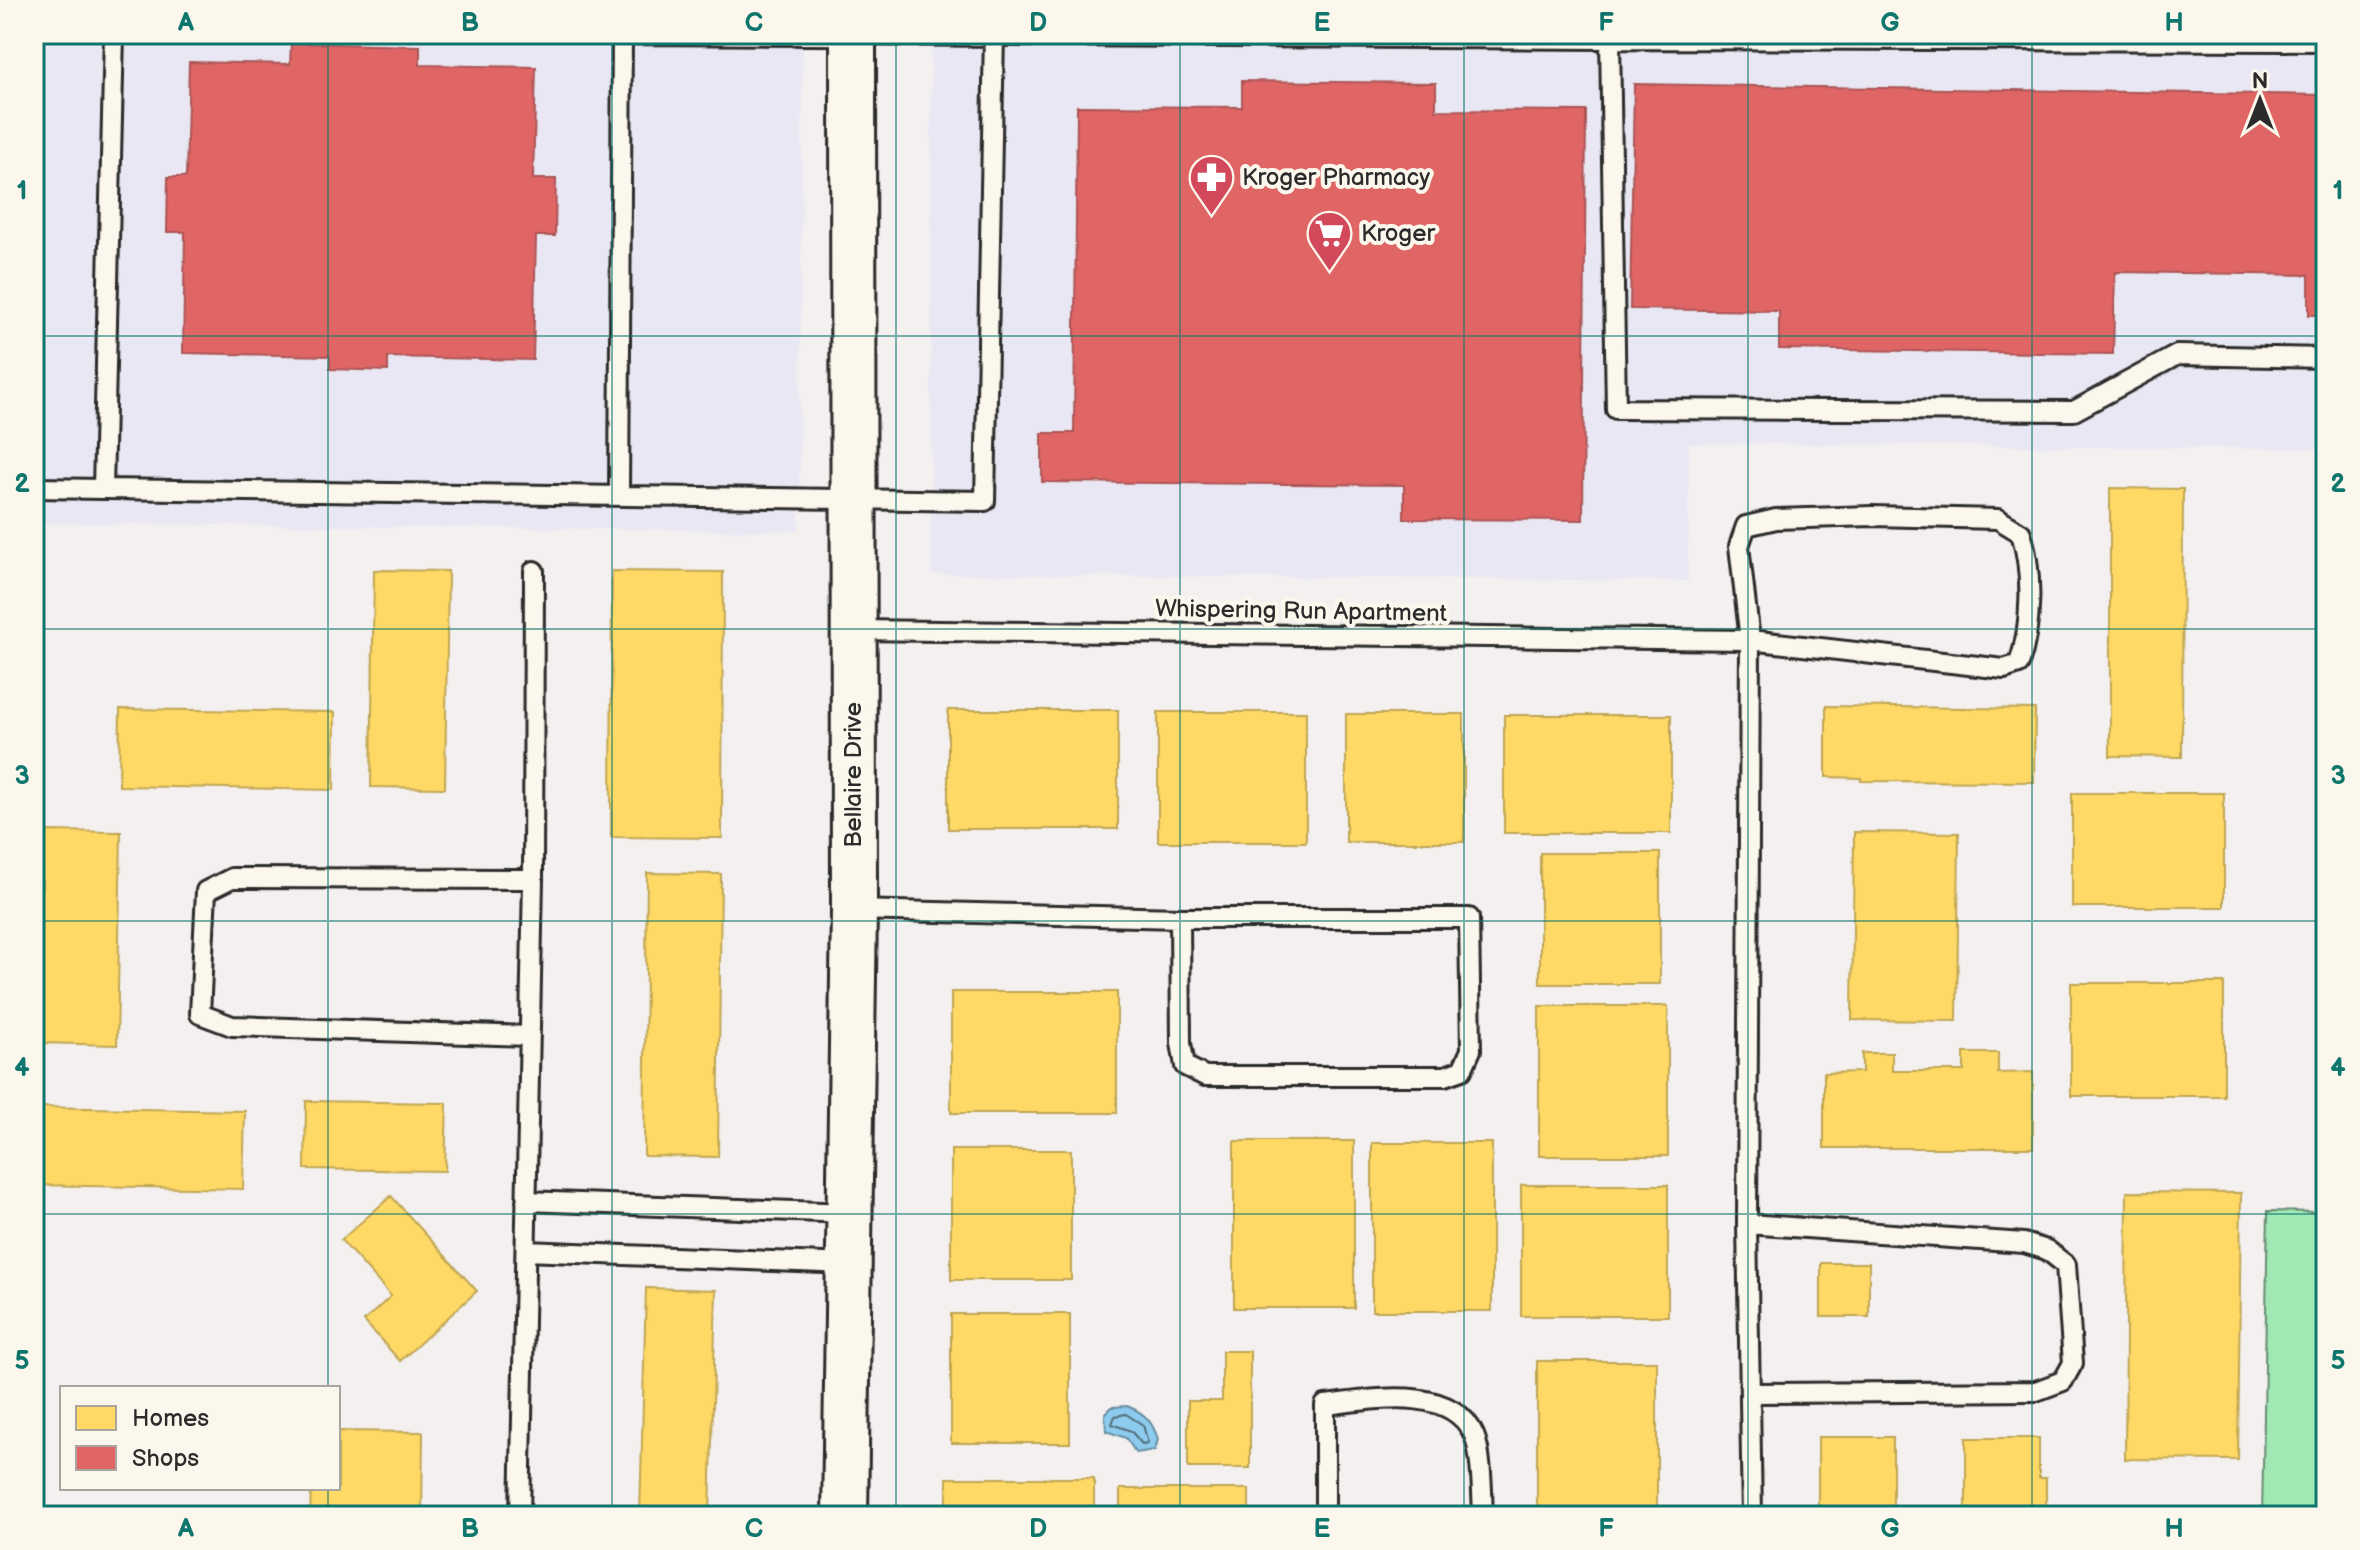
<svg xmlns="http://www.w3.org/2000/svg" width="2360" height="1550" font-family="'Balsamiq Sans',sans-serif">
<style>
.built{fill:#e9e7f3}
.green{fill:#a1e8b5;stroke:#668a70;stroke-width:2}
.water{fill:#8dccee;stroke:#668ca0;stroke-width:2}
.homes{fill:#ffd966;stroke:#bfa554;stroke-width:2}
.shops{fill:#e06666;stroke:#aa5454;stroke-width:2}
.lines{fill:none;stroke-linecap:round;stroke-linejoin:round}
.shore{stroke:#526b79;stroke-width:2}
.lane-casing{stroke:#2b2b2b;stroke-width:24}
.secondary-casing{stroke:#2b2b2b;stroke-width:50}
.lane{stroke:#fbf7ec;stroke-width:18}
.secondary{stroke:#fbf7ec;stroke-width:44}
.grid{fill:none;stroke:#0f766e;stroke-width:2;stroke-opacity:0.55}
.labels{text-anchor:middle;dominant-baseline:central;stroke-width:8;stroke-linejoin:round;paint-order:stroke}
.poi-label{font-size:24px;fill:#2b2b2b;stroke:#fbf7ec;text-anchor:start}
.street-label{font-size:24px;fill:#2b2b2b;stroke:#fbf7ec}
.neatline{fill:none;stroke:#0f766e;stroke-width:3}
.grid-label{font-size:26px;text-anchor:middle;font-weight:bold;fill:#0f766e}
</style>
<rect width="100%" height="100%" fill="#f3f0ef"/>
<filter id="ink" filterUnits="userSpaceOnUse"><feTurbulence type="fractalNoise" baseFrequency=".0125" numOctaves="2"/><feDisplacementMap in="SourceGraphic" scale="16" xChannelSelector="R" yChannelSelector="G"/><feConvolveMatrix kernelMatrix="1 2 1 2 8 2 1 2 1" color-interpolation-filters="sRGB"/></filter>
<g filter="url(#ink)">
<path class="built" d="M34,34H803L799,531L34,523Z
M931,34H2326V449L1689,443L1688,581L931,574Z"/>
<path class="green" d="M2268,1211L2326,1212V1516H2262Z"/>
<path class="water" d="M1127,1406C1145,1413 1152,1421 1158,1439L1155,1450L1136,1453L1126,1438L1106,1431L1105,1414L1112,1407Z"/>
<path class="homes" d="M2110,488L2183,489L2182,757L2110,756Z
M374,570L448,571L445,788L371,787Z
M612,571L723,572L722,838L611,837Z
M1826,706L2035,709L2034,782L1861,781V778L1826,777Z
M120,709L335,712L334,790L119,786Z
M948,710H1118V829H948Z
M1158,712H1306V842H1158Z
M1346,714H1464V842H1346Z
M1504,715H1671V833H1504Z
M2072,793H2224V907H2072Z
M43,831L121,832L117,1045L39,1043Z
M1854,832L1959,833L1957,1021L1852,1020Z
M1540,853H1660V984H1540Z
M647,873L721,874L718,1157L644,1156Z
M2071,983H2224V1096H2071Z
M951,992H1117V1113H951Z
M1539,1006H1668V1156H1539Z
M1862,1053H1892V1071H1964V1053H1998V1073L2033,1072V1148H1824V1073L1862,1072Z
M306,1101L447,1103L445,1171L305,1169Z
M34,1107L245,1111L243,1189L34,1185Z
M1234,1141H1354V1308H1234Z
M1372,1143H1492V1311H1372Z
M951,1150H1071V1280H951Z
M1521,1185H1668V1316H1521Z
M2127,1192L2241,1193L2238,1460L2125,1459Z
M391,1196L477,1291L400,1361L364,1321L391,1296L341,1240Z
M1821,1263H1869V1317H1821Z
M646,1288L716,1290L710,1516H640Z
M951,1314H1070V1443H951Z
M1222,1351H1250V1468H1188V1401H1222Z
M1537,1361H1657V1516H1537Z
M338,1431L423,1432L422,1516H310L311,1488H338Z
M1818,1437H1893V1516H1818Z
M1966,1438H2039V1478H2046V1516H1966Z
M947,1478H1094V1516H947Z
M1120,1489H1249V1516H1120Z"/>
<path class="shops" d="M291,43L420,46V65L536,67L533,179H556L555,236H536L533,360L388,357V371L330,369V356L183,353L185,232H167L168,177H186L189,62L290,64Z
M1242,81L1436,83V110L1586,111L1583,520L1404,519V485L1042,482V433H1074L1077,106L1242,107Z
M1634,84L2326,95V315H2309V275L2115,272L2113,354L1779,349V311L1630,309Z"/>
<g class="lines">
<path class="shore" d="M1126,1414L1143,1425L1148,1443L1142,1444L1131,1431L1112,1424L1115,1416Z"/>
<defs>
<path id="lane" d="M622,34L1610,39L1611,34
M2326,41L1610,39L1616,409L2074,411L2177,355L2326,358
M34,488L985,501L994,34
M103,489L114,34
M619,494L622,34
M1872,516L1998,519L2021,533C2033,572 2032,625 2019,664L2004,669L1750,640L1739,546L1746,526L1776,519Z
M853,630L1750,640L1747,1224L1752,1516
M854,910L1180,918
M1180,918H1469L1471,1050L1462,1070L1445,1076H1205L1185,1066L1181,1043Z
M530,1036L232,1026L200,1014L206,891L232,878L533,879
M526,1201L850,1213
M1747,1224L2024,1243L2047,1250L2066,1265L2073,1363L2063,1381L2036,1391L1752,1393
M526,1251L849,1264
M520,1516L533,879L534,571
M1325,1516V1405C1371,1400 1451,1383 1474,1435C1482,1453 1482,1496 1483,1516"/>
<path id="secondary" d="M845,1516L854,910L853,34"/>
</defs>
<use href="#lane" class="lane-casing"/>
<use href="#secondary" class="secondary-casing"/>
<use href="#lane" class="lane"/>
<use href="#secondary" class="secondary"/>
</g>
</g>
<path class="grid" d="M328,34V1388M612,34V1516M896,34V1516M1180,34V1516M1464,34V1516M1748,34V1516M2032,34V1516M34,336H2326M34,629H2326M34,921H2326M34,1214H2326M328,1488V1516"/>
<defs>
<symbol id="pharmacy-pin" viewBox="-11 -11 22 30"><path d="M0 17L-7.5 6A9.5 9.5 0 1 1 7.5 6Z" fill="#d1495b" stroke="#fbf7ec"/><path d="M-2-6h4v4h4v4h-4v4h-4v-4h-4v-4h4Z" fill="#fff"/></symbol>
<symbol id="supermarket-pin" viewBox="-11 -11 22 30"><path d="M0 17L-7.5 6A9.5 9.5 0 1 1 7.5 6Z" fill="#d1495b" stroke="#fbf7ec"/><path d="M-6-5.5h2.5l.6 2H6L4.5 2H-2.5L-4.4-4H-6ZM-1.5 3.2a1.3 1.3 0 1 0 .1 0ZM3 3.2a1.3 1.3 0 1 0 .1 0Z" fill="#fff"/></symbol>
</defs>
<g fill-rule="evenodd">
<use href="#pharmacy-pin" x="1186" y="152" width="51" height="69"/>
<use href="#supermarket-pin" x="1304" y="208" width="51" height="69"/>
</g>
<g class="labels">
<g class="poi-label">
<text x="1242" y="177">Kroger Pharmacy</text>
<text x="1361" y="233">Kroger</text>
</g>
<g class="street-label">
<text transform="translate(1301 611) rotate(1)">Whispering Run Apartment</text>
<text transform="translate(853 775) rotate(-90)">Bellaire Drive</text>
</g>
</g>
<rect width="2360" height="1550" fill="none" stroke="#fbf7ec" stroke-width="88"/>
<rect x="60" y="1386" width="280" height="104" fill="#fbf7ec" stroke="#a8a59f" stroke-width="2"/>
<rect x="76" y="1406" width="40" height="24" fill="#ffd966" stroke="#a8a59f" stroke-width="2"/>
<text x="132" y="1426" font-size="24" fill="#2b2b2b">Homes</text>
<rect x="76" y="1446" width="40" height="24" fill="#e06666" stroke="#a8a59f" stroke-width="2"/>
<text x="132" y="1466" font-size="24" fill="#2b2b2b">Shops</text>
<g transform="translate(2260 100)" stroke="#fbf7ec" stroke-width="6" paint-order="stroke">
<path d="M0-6L14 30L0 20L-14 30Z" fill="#2b2b2b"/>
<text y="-12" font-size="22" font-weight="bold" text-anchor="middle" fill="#2b2b2b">N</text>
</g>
<rect x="44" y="44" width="2272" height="1462" class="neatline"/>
<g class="grid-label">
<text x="186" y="31">A</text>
<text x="470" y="31">B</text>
<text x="754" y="31">C</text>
<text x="1038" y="31">D</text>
<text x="1322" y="31">E</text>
<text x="1606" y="31">F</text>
<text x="1890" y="31">G</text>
<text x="2174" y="31">H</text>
<text x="22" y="199">1</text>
<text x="2338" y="199">1</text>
<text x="22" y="492">2</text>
<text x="2338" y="492">2</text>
<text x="22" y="784">3</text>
<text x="2338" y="784">3</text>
<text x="22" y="1076">4</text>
<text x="2338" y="1076">4</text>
<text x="22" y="1369">5</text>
<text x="2338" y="1369">5</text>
<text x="186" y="1537">A</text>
<text x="470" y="1537">B</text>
<text x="754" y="1537">C</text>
<text x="1038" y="1537">D</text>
<text x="1322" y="1537">E</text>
<text x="1606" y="1537">F</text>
<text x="1890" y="1537">G</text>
<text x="2174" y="1537">H</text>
</g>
</svg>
